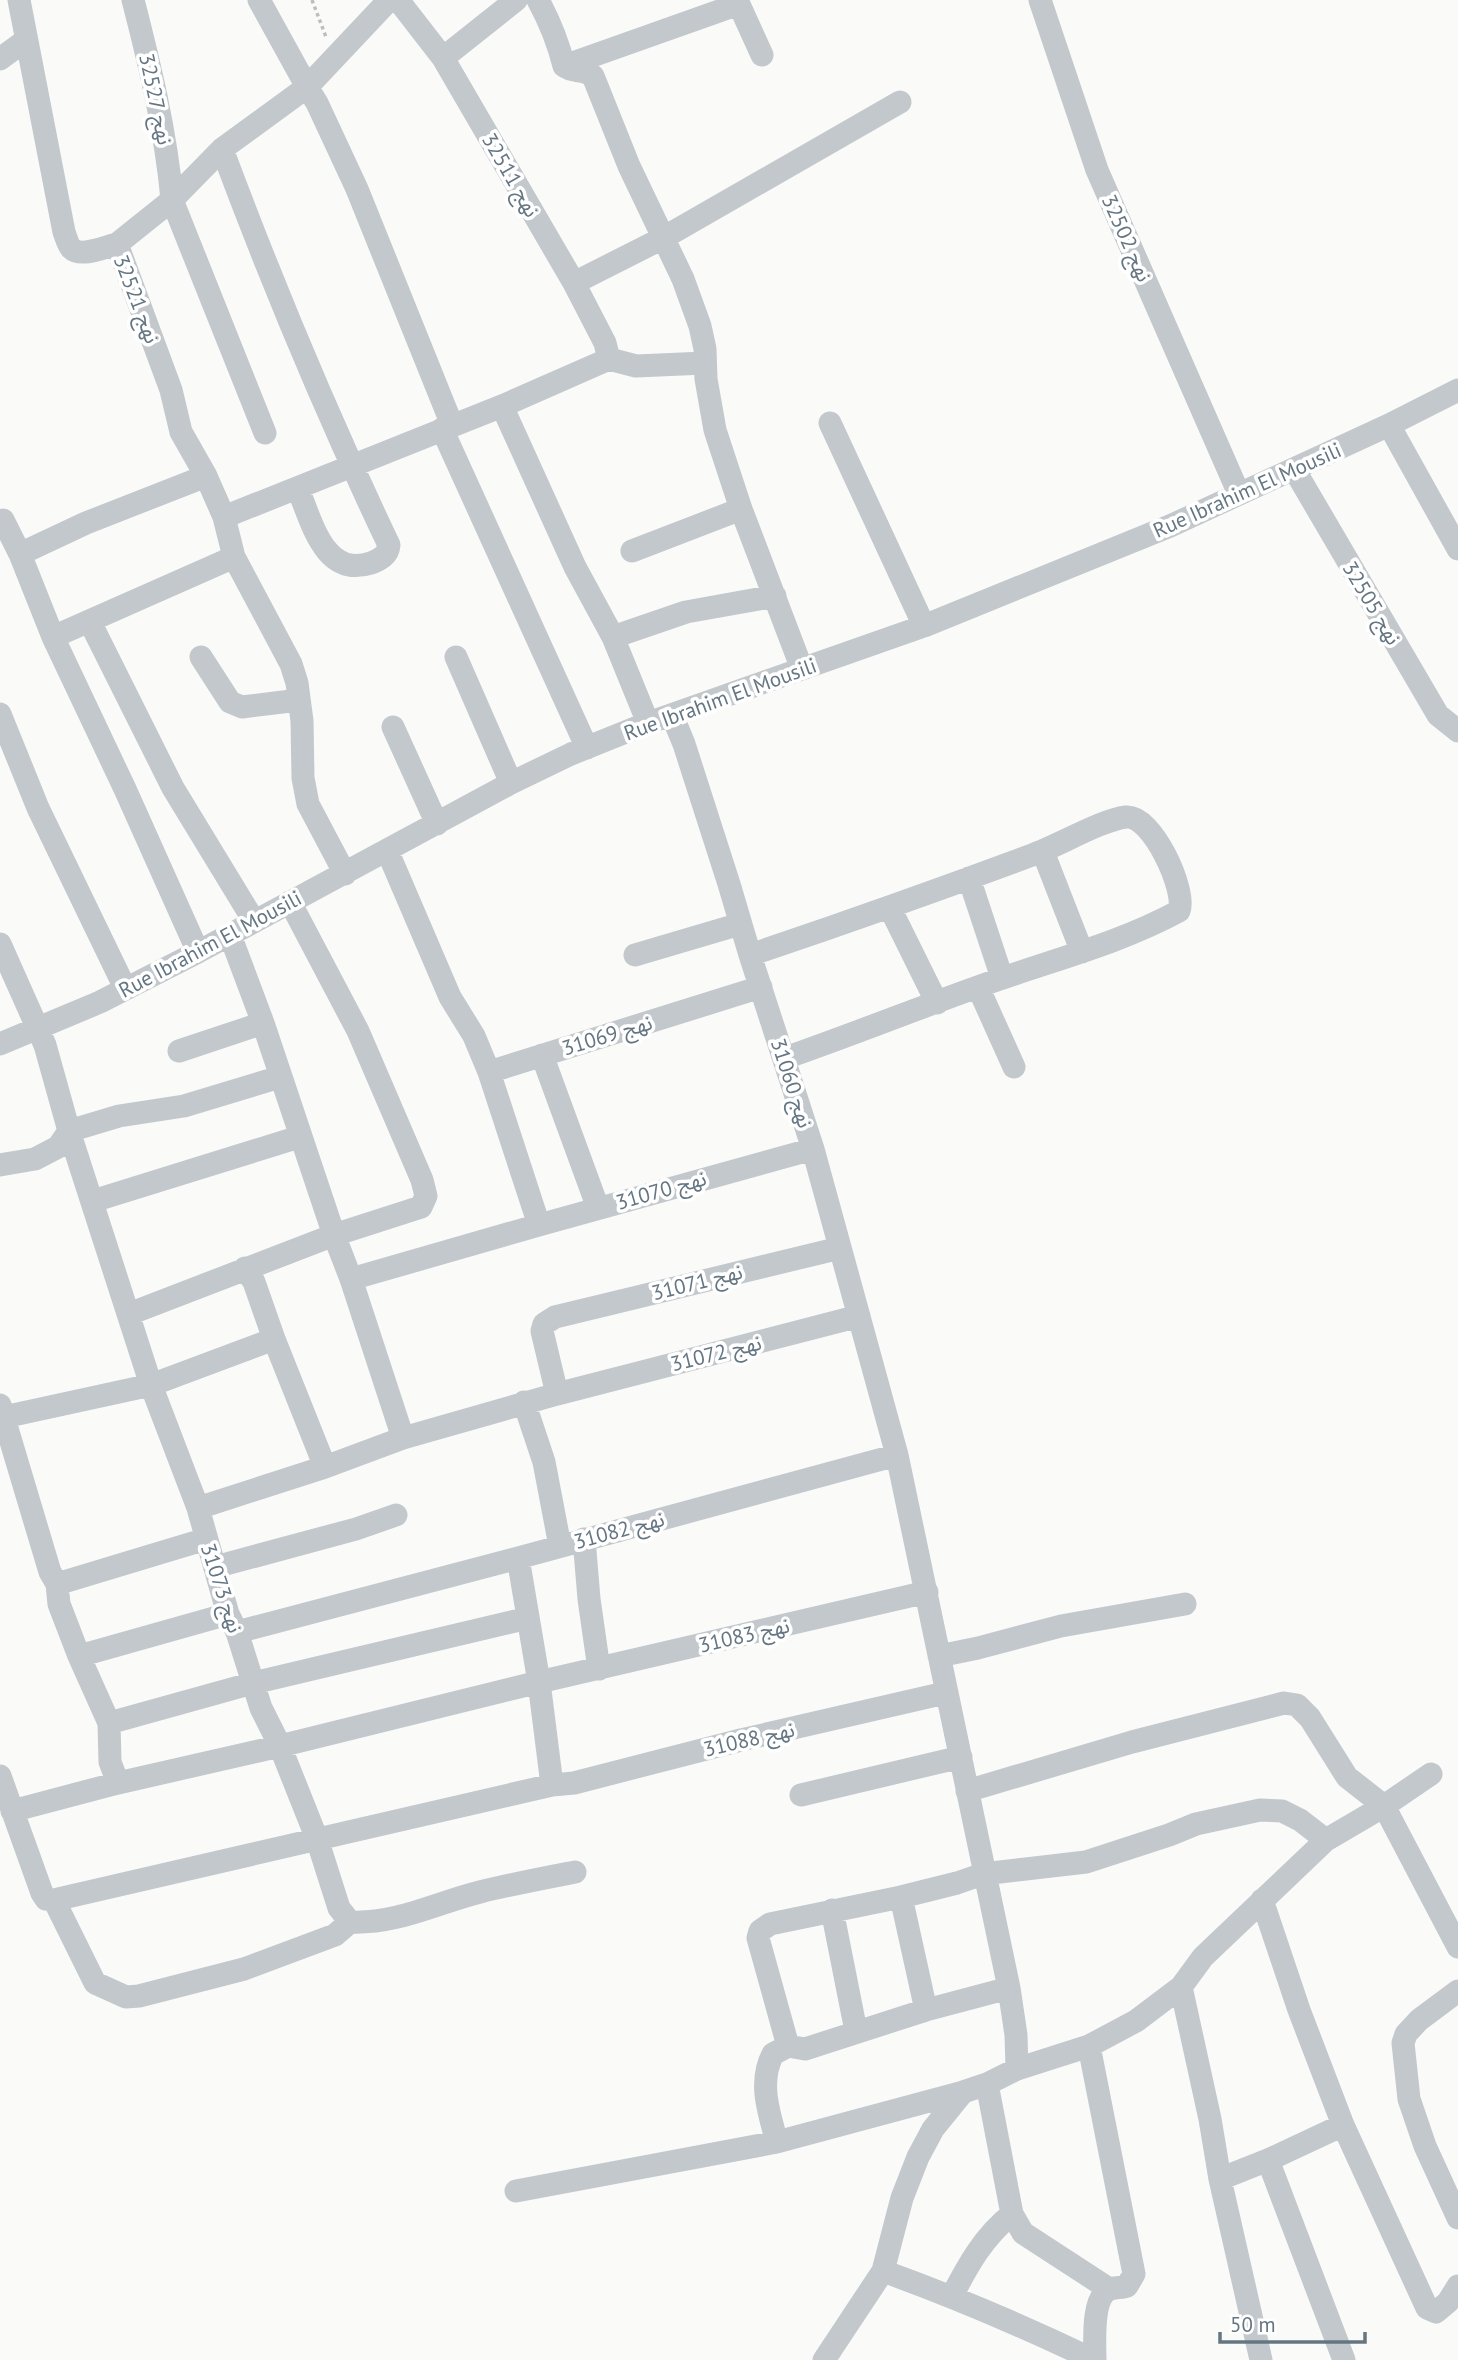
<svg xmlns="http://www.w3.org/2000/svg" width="1458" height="2360" font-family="'PT Sans','Noto Sans Arabic',sans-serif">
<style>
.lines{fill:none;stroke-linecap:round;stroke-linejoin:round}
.path{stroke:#bbbfc2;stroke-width:3.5;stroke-dasharray:3.5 3.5;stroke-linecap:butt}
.street{stroke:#c3c8cc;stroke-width:23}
.labels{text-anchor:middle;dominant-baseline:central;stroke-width:7;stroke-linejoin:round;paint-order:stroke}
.street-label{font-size:21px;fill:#657683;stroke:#fff}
</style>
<rect width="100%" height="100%" fill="#fafaf8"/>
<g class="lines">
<path class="path" d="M312,0L326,37"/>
<path class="street" d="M19,0L64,232C66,237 68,245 71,248C81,258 105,247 117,244L171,390L181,432L206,476
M133,0C150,66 166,132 172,200L265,433
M259,0L307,87L389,0
M398,0L443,58L574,283L605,343L609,359
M538,0C550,22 558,42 564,66C573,73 584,69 593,76L629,166L683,279L700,326L705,349L706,379L715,430L741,509L802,669
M737,0L762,55
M1040,0L1097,170L1239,494
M443,58L516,0
M0,59L26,40
M564,66L739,4
M222,149C272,283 327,415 389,545C388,555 381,559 371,563C324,578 312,522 298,489
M117,244L172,200L222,149L307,87L317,103L357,189L452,425
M574,283L663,238L900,102
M502,406L575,567L613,637L648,723
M830,423L924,626
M1389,425L1458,549
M442,429L587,748
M1294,469L1438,715L1458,731
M224,517L502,406L609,359L636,366L705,363
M3,520L20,554L53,637L125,789L198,952
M632,551L741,509
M20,554L86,523L206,476L224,517L234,557L291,664L297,683L302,721L303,778L308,804L345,874
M90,622L173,788L254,921
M53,637L234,557
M613,637L686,612L775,596
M201,657L230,702L242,707L299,700
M456,657L511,783
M0,714L38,808L125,988
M672,715L684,744L729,884L750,955L813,1149L897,1455L1009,1988L1016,2035L1017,2069
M393,727L437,824
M387,850L450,997L474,1036L489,1072L539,1225L813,1149
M1043,852L1082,952
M969,878L1002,978
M890,908L937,1003
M230,935L263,1023L334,1235L421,1207L426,1196L422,1180L358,1031L290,902
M0,944L45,1045L69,1131L151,1385L198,1508L228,1614L237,1632L261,1708L280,1746L317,1839L339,1908L350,1922C397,1924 436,1903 480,1892C512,1884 544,1878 575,1872
M635,955L740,924
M750,955C845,923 938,890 1032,855C1058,846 1101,820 1126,817C1152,814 1187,891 1179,911C1122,942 1060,958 1000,979C928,1004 857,1033 785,1058
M978,987L1014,1067
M0,1044L100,1002L198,952L511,783L571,754L648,723L924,626L1170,526L1389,425L1458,390
M179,1051L263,1023
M542,1055L598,1208
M489,1072L761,987
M0,1165L35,1159L58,1147L69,1131L119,1116L184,1106L280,1077
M93,1201L299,1137
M351,1279L403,1438L557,1394L542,1331L544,1324L555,1317L840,1248
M129,1314L334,1235L351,1279L539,1225
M557,1394L859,1316
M524,1402L544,1462L560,1546
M0,1405L50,1572L57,1584L59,1604L79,1656L228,1614
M4,1417L151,1385L274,1339
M897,1455L518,1558L539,1682L927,1592
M325,1467L403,1438
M198,1508L325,1467L274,1339L254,1282L245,1268
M584,1539L589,1599L599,1669
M215,1567L356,1529L396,1515
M57,1584L206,1539
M237,1632L518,1558
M79,1656L109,1723L253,1683L528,1618
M939,1656L978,1648L1061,1626L1185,1604
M109,1723L110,1762L118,1783L280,1746L539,1682L552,1785
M0,1776L42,1893L46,1899L54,1900L552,1785L574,1783L741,1740L945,1693
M967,1791L1132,1742L1284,1703L1297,1705L1310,1718L1347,1777L1384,1806L1458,1947
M801,1795L961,1757
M12,1811L118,1783
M901,1897L926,2010
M54,1900L95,1983L126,1997L139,1996L244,1969L335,1935L350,1922
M832,1910L856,2031
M1181,1987L1210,2119L1220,2179L1261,2360
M1458,1991L1419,2020L1406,2034L1403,2043L1409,2099L1425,2146L1458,2218
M788,2046L758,1938L760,1931L770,1924L901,1897L957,1883L983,1874L1086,1862L1169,1835L1196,1824L1260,1810L1282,1811L1300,1820L1326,1840
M1089,2046L1134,2274L1127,2286C1122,2288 1116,2287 1110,2289C1091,2297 1095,2343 1095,2360
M1343,2125L1427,2308L1436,2312L1448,2302L1458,2286
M777,2142C769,2113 758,2082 773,2054L788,2046L805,2049L926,2010L1009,1988
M1268,2160L1344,2360
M1220,2179L1268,2160L1343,2125L1299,2010L1262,1900
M516,2191L777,2142L963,2092L987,2084L1017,2069L1089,2046L1136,2021L1181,1987L1203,1957L1326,1840L1384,1806L1431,1774
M1012,2214L1023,2233L1109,2289
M883,2271C955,2297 1025,2327 1094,2360
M952,2296C968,2265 984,2236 1012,2214L987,2084
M824,2360L883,2271L902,2198L918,2157L933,2129L963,2092"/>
</g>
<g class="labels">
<g class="street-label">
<text transform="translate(156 99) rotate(78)">نهج 32527</text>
<text transform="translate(511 175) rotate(60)">نهج 32511</text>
<text transform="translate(1127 238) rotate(66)">نهج 32502</text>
<text transform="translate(137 299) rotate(69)">نهج 32521</text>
<text transform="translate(1247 490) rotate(-24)">Rue Ibrahim El Mousili</text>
<text transform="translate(1372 603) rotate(59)">نهج 32505</text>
<text transform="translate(720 699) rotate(-20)">Rue Ibrahim El Mousili</text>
<text transform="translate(210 944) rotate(-28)">Rue Ibrahim El Mousili</text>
<text transform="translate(607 1035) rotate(-17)">نهج 31069</text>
<text transform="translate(792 1083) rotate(72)">نهج 31060</text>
<text transform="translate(661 1190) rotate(-16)">نهج 31070</text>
<text transform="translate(697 1282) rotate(-14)">نهج 31071</text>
<text transform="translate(716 1353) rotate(-14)">نهج 31072</text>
<text transform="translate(619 1530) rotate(-15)">نهج 31082</text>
<text transform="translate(222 1588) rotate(72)">نهج 31073</text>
<text transform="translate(744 1635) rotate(-13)">نهج 31083</text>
<text transform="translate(749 1739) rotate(-13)">نهج 31088</text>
</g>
</g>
<path d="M1220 2332v10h145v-10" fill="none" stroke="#657683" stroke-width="3.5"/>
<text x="1230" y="2332" font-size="21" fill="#657683" stroke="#ffffff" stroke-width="5" paint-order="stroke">50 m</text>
</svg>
